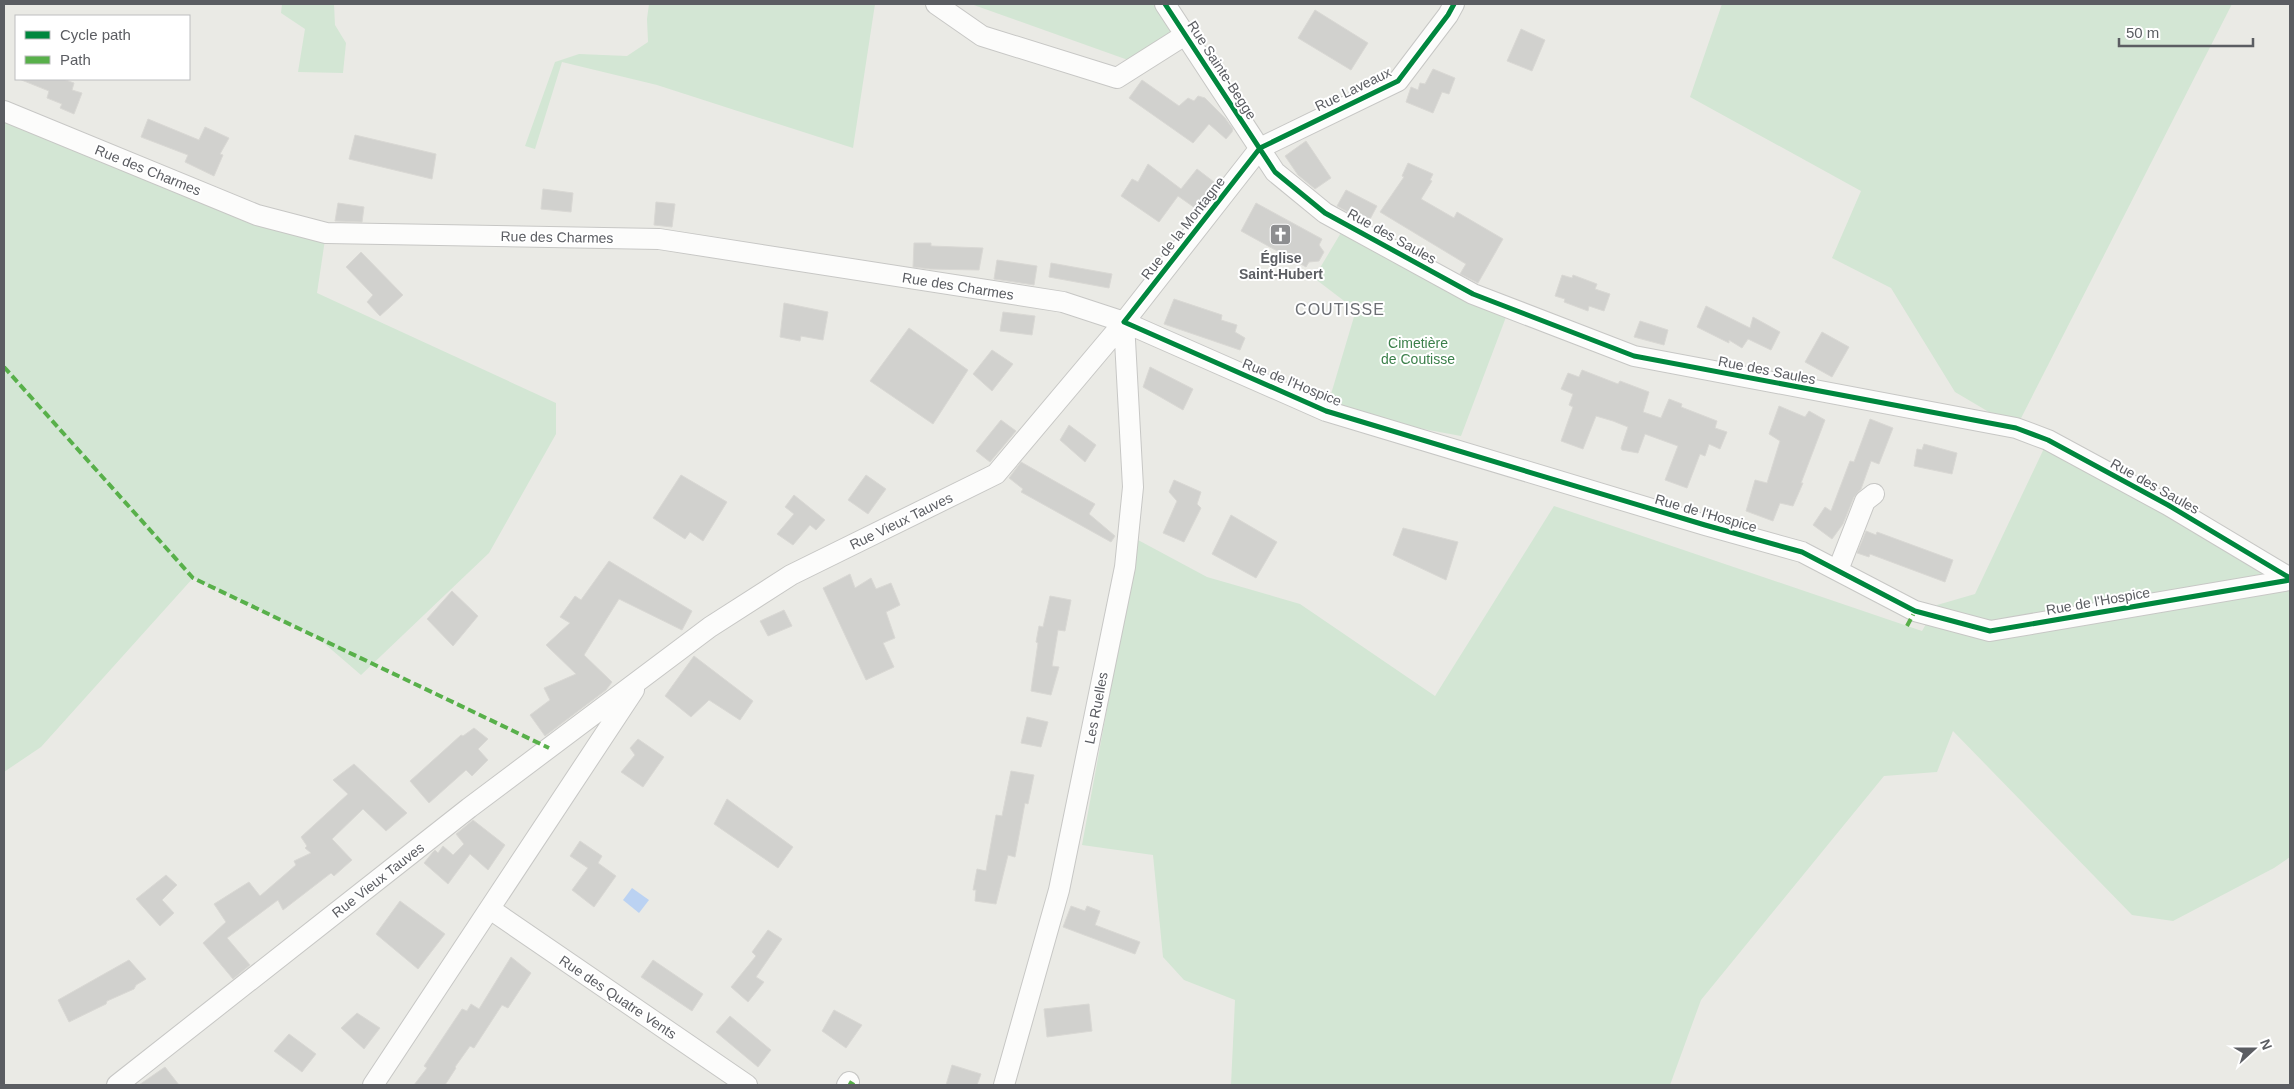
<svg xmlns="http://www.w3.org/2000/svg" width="2294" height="1089" font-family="Arial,sans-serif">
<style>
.green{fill:#d3e6d4}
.water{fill:#bbd2f2}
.building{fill:#d1d1ce;stroke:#d9d8d4}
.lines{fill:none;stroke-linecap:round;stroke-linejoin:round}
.minor-casing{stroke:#c7c7c5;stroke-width:22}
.minor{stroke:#fcfcfb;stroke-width:20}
.quiet{stroke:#58b04a;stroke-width:4;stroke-dasharray:8 4;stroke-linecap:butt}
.cycleway-casing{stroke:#fff;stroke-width:8}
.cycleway{stroke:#00873e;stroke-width:5}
.labels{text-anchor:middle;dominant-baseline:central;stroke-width:4;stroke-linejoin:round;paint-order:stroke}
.street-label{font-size:14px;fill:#5b5d62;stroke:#fff}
.poi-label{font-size:14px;font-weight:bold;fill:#5b5d62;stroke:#fff}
.park-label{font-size:14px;fill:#3c804b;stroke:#fff}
.quarter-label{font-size:16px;letter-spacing:1px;fill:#6c6f74;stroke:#fff}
</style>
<rect width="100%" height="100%" fill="#eaeae5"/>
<path class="green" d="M282,4H334L335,25L346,43L343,73L298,72L305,29L281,13Z
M649,4H875L853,148L657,85L562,62L535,149L525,146L555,62L579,54L627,56L648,42L647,19Z
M971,4H1165L1181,28L1128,60Z
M1722,4H2232L2016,428L1955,392L1891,288L1832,258L1861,191L1690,97Z
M4,111L326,233L317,293L556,403V434L489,553L361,675L318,638L193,578L41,747L4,772Z
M1342,231L1506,317L1461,436L1326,411L1356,310L1314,278Z
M2048,440L2290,580V857L2274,868L2173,921L2132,915L1953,731L1937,772L1884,776L1701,1000L1670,1085H1231L1235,1000L1184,980L1163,957L1153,855L1082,845L1138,540L1207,577L1300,604L1435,696L1554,506L1922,631L1937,605L1975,594Z"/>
<path class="water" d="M632,888L649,900L639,913L623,900Z"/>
<path class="building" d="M1315,10L1368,43L1351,70L1298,38Z
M1521,29L1545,40L1532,71L1507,61Z
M1433,69L1455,78L1449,94L1442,92L1433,113L1406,102L1411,87L1418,90L1420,83L1425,84Z
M19,79H63L74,83L72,90L82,93L74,114L60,108L62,104L47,98L49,91Z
M1142,80L1179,106L1188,98L1194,101L1198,96L1205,98L1225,118L1233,129L1232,132L1226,139L1209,124L1193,143L1129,98Z
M148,119L199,140L205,127L229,138L220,154L223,155L214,176L185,162L188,155L141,137Z
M355,135L436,154L432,179L349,159Z
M1306,141L1331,178L1315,189L1298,175L1285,156Z
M1408,163L1433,174L1430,180L1432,181L1421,199L1454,218L1457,212L1503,239L1478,283L1460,274L1466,264L1380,212L1404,177L1402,176Z
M1148,164L1181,189L1197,169L1214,182L1195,208L1178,196L1159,222L1121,196L1132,179L1138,182Z
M543,189L573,193L571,212L541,209Z
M1346,190L1377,206L1368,223L1337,206Z
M656,202L675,204L672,227L654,225Z
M338,203L364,207L362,222L335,221Z
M1256,203L1322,239L1319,245L1324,252L1319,261L1309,262L1306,267L1241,231Z
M914,243H931V246L983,248L979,270L930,269L913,267Z
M361,252L403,295L380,316L367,302L373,295L346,267Z
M997,260L1037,266L1034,285L994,279Z
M1051,263L1112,274L1109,288L1049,277Z
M1562,275L1572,278L1573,275L1597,284L1595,289L1610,294L1604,311L1589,306L1588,311L1564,302L1565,299L1555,296Z
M1174,299L1222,315L1221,320L1237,325L1235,332L1245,338L1240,350L1164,324Z
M784,303L828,312L823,340L801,336L800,341L780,337Z
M1706,306L1750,328L1753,317L1780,332L1771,350L1748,339L1742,348L1729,340V343L1697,327Z
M1003,312L1035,316L1032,335L1000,331Z
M1640,321L1668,330L1664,345L1634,337Z
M909,328L968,370L933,424L870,381Z
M1822,332L1849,347L1832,377L1805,362Z
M992,350L1013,364L992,391L973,374Z
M1150,367L1193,389L1183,410L1143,387Z
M1582,370L1618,384L1620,381L1649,392L1643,412L1661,418L1669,399L1682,404L1681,407L1717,421L1715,428L1727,432L1720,449L1709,444L1705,456L1700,454L1687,488L1665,480L1678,446L1645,434L1638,453L1622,450L1621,448L1628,427L1613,421L1596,416L1583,449L1561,441L1573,407L1569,405L1573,394L1561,389L1568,373L1579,377Z
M1779,406L1805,417L1809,411L1825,420L1801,483H1803L1793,506L1780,503L1773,521L1746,511L1755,480L1767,483L1780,441L1769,434Z
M1870,419L1893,428L1879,464L1871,461L1861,489L1854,497L1843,524L1832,539L1813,525L1825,507L1831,511L1850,461L1854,462Z
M1001,420L1016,431L990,462L976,451Z
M1069,425L1096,445L1085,462L1060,440Z
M1924,444L1957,453L1952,474L1914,466L1917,449L1922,450Z
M1021,462L1095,504L1089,514L1115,536L1111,542L1021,492L1023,489L1009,478Z
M681,475L727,502L703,541L690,532L685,539L653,518Z
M866,475L886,489L868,514L848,500Z
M1174,480L1201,492L1197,504L1201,508L1184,542L1163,533L1177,501L1169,492Z
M794,495L825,520L816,530L810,525L793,545L777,534L794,514L785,507Z
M1231,515L1277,542L1256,578L1212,554Z
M1403,528L1458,542L1446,580L1393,555Z
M1866,531L1876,535L1877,532L1953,560L1945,582L1870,554L1869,557L1857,553Z
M609,561L692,611L682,630L619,599L584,655L612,682L606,690L545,736L530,715L550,700L544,688L576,674L546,645L570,623L560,617L575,596L581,600Z
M850,574L855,588L871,578L876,589L891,583L900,605L886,612L895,638L883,643L894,667L866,680L823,588Z
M452,591L478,616L453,646L427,619Z
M1050,596L1071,600L1065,631L1058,630L1052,666L1059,667L1051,695L1031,691L1038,643L1036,642L1039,626L1043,627Z
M784,610L792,626L768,636L760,621Z
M694,656L753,701L740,720L709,700L691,717L665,696Z
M1027,717L1048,722L1041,747L1021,743Z
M474,728L488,739L478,749L488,760L472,776L466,770L429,803L410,781L461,735L463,736Z
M638,739L664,757L643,787L621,772L635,755L630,748Z
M354,764L407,813L386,831L363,809L332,839L352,860L334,876L331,873L283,910L278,900L227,938L250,965L233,979L203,943L226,922L214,904L249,882L260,896L296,865L294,861L311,853L305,848L307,846L301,837L348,794L333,780Z
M1011,771L1034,775L1028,804L1025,803L1015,857L1008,855L996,904L975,901L976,890H973L977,869L986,871L996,815L1002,816Z
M727,799L793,847L778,868L714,824Z
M473,820L505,845L488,870L470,854L448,884L424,863L433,852L435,850L438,853L443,846L453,855L464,844L456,834Z
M580,841L602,856L598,863L616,876L594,907L572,890L588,868L570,856Z
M166,875L177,885L162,900L174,913L160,926L136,899Z
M400,901L445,934L418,969L376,934Z
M1071,906L1085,911L1087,906L1100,911L1095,925L1140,942L1135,954L1063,927Z
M768,930L782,939L756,977L764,982L748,1002L731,987L756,956L752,952Z
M511,957L531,973L508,1008L502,1005L474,1048L470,1046L455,1067L456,1068L445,1085H414L427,1068L424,1066L462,1009L467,1011L471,1004L479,1009Z
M129,960L146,979L136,985L134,989L107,1001L106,1004L69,1022L58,1000Z
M653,960L703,994L692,1011L641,977Z
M1089,1004L1092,1031L1047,1037L1044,1009Z
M834,1010L862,1025L846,1048L822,1031Z
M357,1013L380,1028L364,1049L341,1028Z
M730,1016L771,1050L758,1067L716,1032Z
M289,1034L316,1054L302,1072L274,1051Z
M952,1065L981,1074L977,1085H946Z
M165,1067L179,1085H139Z"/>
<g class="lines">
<defs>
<path id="minor" d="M936,4L982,36L1117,78L1185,35
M1165,4L1275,172L1325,213L1473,294L1634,356L2016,428L2048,440L2168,505L2290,578
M4,111L257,215L326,233L659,239L1063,302L1124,322L1326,411L1705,525L1802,552L1915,611L1990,631L2290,580
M1838,570L1865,501L1874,494
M490,909L747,1085
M117,1085L469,808L710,627L791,575L996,474L1124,322L1260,148L1398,81L1448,15L1454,4
M373,1085L634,690
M847,1085L849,1082
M1004,1085L1059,890L1125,567L1133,487L1124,322"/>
</defs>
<use href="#minor" class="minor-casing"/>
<use href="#minor" class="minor"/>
<path class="quiet" d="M4,367L193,578L549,748
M1907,626L1915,611
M849,1082L854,1085"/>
<defs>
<path id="cycleway" d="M1165,4L1275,172L1325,213L1473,294L1634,356L2016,428L2048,440L2168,505L2290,578
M1454,4L1448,15L1398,81L1260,148L1124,322L1326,411L1705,525L1802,552L1915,611L1990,631L2290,580"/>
</defs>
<use href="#cycleway" class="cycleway-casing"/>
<use href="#cycleway" class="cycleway"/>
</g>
<defs>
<symbol id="church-square" viewBox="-11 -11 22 22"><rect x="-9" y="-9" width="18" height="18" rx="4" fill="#8d8e90" stroke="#fff"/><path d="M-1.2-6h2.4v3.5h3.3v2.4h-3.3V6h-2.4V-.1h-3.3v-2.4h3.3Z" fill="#fff"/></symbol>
</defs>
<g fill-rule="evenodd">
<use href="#church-square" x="1268" y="222" width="25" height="25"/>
</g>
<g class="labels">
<g class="street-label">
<text transform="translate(1222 70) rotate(57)">Rue Sainte-Begge</text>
<text transform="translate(1353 89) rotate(-26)">Rue Laveaux</text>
<text transform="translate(148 170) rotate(22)">Rue des Charmes</text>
<text transform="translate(1183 228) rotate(-52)">Rue de la Montagne</text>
<text transform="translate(1392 236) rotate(29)">Rue des Saules</text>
<text transform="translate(557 237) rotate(1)">Rue des Charmes</text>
<text transform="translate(958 286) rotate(9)">Rue des Charmes</text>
<text transform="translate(1767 370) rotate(11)">Rue des Saules</text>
<text transform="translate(1292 382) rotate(22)">Rue de l'Hospice</text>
<text transform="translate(2155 486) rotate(29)">Rue des Saules</text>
<text transform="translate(1706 513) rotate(16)">Rue de l'Hospice</text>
<text transform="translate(901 521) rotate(-26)">Rue Vieux Tauves</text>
<text transform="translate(2098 601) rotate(-10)">Rue de l'Hospice</text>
<text transform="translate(1096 708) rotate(-79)">Les Ruelles</text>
<text transform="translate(378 880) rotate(-38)">Rue Vieux Tauves</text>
<text transform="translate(618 997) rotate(34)">Rue des Quatre Vents</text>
</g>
<g class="poi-label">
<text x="1281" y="258">Église<tspan x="1281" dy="16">Saint-Hubert</tspan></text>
</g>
<g class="park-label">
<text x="1418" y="343">Cimetière<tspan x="1418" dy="16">de Coutisse</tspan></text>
</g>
<g class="quarter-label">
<text x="1340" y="309">COUTISSE</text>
</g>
</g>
<rect width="2294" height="1089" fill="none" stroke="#5b5d62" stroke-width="10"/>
<rect x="15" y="15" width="175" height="65" fill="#ffffff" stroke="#bdbec0"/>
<rect x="25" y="31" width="25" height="8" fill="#00873e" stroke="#bdbec0"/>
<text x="60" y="40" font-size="15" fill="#5b5d62">Cycle path</text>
<rect x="25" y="56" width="25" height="8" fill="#58b04a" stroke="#bdbec0"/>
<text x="60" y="65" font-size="15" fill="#5b5d62">Path</text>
<g transform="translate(2254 1049) rotate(69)" stroke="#ffffff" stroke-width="4" paint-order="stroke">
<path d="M0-4L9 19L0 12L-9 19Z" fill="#5b5d62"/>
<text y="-8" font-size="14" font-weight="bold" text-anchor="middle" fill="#5b5d62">N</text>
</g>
<path d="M2119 38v8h134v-8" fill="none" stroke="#5b5d62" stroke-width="2.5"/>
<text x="2126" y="38" font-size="15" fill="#5b5d62" stroke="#ffffff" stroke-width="4" paint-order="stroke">50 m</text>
</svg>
